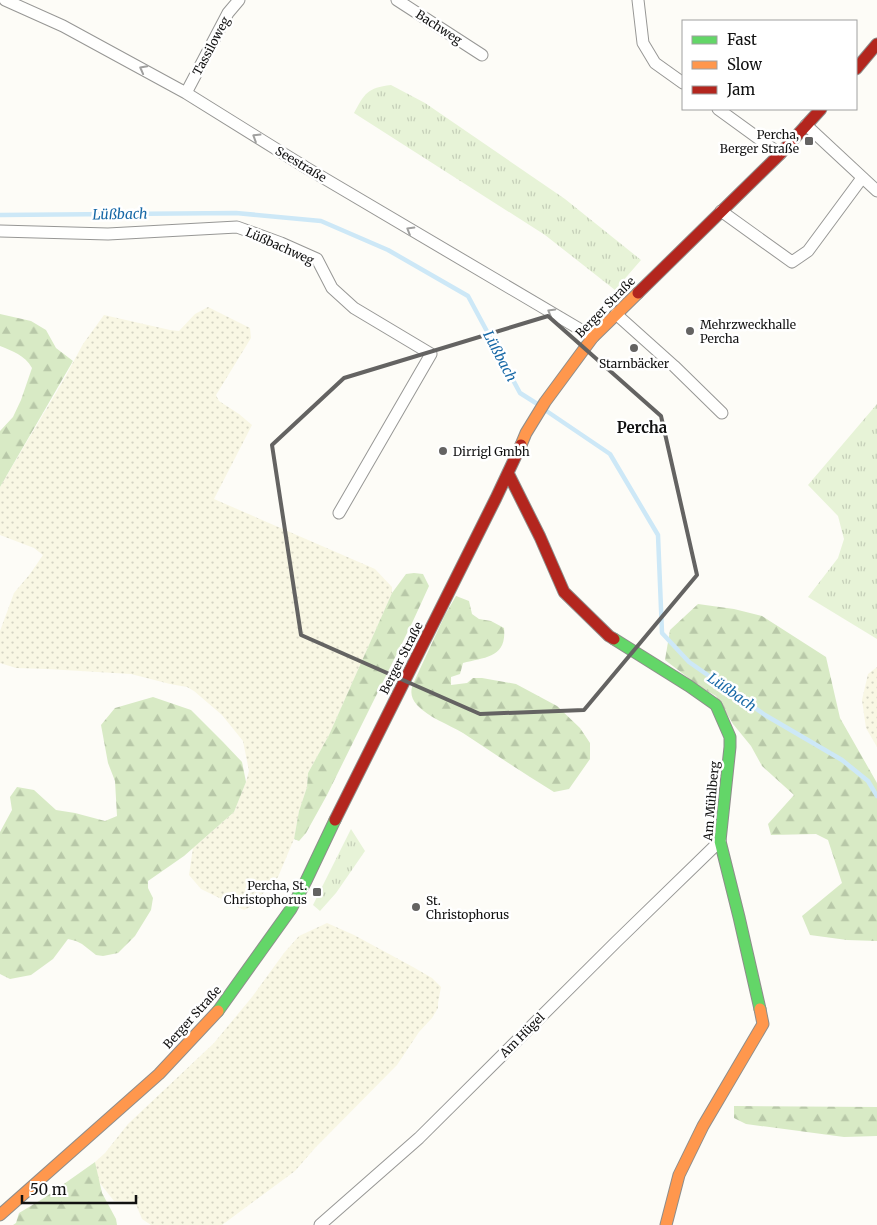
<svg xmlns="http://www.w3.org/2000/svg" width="877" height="1225" font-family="Merriweather,serif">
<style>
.farmland{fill:url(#farmland-dots)}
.grass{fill:url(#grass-tufts)}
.forest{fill:url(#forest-firs)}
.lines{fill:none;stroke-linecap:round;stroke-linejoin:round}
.stream{stroke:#cde8f7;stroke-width:4.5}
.street-casing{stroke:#979795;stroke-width:13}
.fast-casing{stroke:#8e8d8b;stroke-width:13}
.slow-casing{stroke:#8e8d8b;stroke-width:13}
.jam-casing{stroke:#8e8d8b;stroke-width:13}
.street{stroke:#fffffe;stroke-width:11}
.fast{stroke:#63d668;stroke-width:11}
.slow{stroke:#ff974d;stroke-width:11}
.jam{stroke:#b3261e;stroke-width:11}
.oneway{stroke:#a0a09f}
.marked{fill:none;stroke:#646362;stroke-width:4;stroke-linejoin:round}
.poi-dot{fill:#646362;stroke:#fff;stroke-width:2}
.labels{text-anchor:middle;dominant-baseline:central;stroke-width:5;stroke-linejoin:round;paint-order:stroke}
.street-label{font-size:12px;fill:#111;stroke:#fff}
.poi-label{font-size:12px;fill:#111;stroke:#fff;text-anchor:start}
.water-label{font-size:14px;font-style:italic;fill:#1768a6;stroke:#fff}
.quarter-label{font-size:15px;font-weight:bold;fill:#111;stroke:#fff}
</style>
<defs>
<pattern id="farmland-dots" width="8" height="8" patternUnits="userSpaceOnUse" patternTransform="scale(1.25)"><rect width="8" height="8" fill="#f9f7e4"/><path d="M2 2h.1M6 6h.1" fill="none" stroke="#d4d3c3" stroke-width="1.8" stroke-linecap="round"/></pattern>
<pattern id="grass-tufts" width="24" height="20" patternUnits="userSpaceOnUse" patternTransform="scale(1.25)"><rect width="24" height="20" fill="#e7f3d7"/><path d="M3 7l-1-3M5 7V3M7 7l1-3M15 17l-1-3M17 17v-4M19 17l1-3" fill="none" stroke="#c5cfb8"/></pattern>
<pattern id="forest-firs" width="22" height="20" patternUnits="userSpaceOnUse" patternTransform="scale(1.25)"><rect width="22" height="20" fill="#d8eac5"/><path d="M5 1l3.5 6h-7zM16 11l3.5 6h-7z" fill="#b8c8a8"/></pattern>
</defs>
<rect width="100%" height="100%" fill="#fdfcf7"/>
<path class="farmland" d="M208,307L250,328L251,338L216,395L219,401L239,414L252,425L214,499L375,569L392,587V593L329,735L308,773L307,787L299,811L294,839L278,877L252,906L244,910L201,889L189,875L193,848L234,812L246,782L249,771L243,741L222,715L194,691L187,687L170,684L131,674L47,669L16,668L0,663V631L14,593L30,574L43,555L34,548L0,535V487L63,381L83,344L104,315L170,330L179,331L195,314Z
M877,667V747L866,728L862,700L868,674Z
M327,923L354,935L413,967L432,978L441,987L438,1003V1008L432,1018L419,1032L397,1065L315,1148L295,1171L222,1225H151L142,1219L135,1202L114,1201L99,1182L95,1162L105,1153L128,1124L214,1043L252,997L284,953L299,936Z"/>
<path class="grass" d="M391,85L425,103L565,199L641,260L615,290L545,235L354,113C365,93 367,88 391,85Z
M877,404V639L808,597L838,558L844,539L838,516L808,485Z
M351,829L365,851L336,893L320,911L313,905Z"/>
<path class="forest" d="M0,314L31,321L46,330L56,348L73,361L0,487V431L13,417L21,400L32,368C25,355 12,351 0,346Z
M414,573L423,574L429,586L413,621L327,795L306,833L299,841L294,839L299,811L307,787L308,773L329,735L392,593L406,574Z
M456,596L469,601L472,614L479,619L491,621L504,628C507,658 485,657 463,663L460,674L451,677V685L467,683L473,678H482L516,684L557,706L580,728L590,743V759L569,789L554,792C523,773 493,753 463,733C448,724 429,718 417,705C411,698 410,692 413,684L445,615Z
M698,604L734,609L762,616L826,657L840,718L877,783V941L847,940L810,935L802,916L842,883L828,840L816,834L771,835L768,824L794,795L762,766L751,746L733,724L716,696L699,686L665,660L670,630Z
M153,697L191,710L223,742L242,762L246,782L234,812L184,856L148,881V888L153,898L151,910L135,936L118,953L103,956L96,955L82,944L76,941L68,939L53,959L31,975L10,979L0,974V832L12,810L10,797L17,787L34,790L56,810L75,813L105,821L117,816L115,781L108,763L101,725L115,708Z
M734,1106L877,1107V1136L844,1137L746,1124L734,1118Z
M95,1162L102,1193L116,1219L117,1225H13L16,1223L19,1213L44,1198Z"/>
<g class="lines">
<path class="stream" d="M0,215L236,213L321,221L388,250L468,296L520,393L539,405
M545,410L610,454L658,535L662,633L689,662L765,715L842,760L868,781L877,796"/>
<defs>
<path id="street" d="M5,0L63,26L186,93L305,167L593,337
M397,0L482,55
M638,0L643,43L655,63L683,83
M186,93L228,13L239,0
M718,109L780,154
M806,125L877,191
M721,211L792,262L808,251L862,178
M0,231L108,234L237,227L281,243L317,259L332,288L354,308L431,354L339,513
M616,314L674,366L722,413
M320,1225L419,1138L616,942L720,841"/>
<path id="fast" d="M614,639L689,686L716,705L730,737V747L720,841L739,917L760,1009
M218,1011L291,909L306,881L335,820"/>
<path id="slow" d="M521,445L526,433L545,402L593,337L638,293
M0,1215L159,1074L218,1011
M666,1225L679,1175L703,1126L763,1024L760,1009"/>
<path id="jam" d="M856,69L877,44
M638,293L780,154L821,109
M508,473L540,537L564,592L609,636L614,639
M335,820L496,498L521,445"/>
</defs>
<use href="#street" class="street-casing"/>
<use href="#fast" class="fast-casing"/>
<use href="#slow" class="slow-casing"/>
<use href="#jam" class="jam-casing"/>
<use href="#street" class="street"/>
<use href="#fast" class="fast"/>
<use href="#slow" class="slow"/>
<use href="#jam" class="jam"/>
</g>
<defs><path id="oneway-chevron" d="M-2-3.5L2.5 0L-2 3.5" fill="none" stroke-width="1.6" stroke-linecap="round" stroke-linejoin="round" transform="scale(1.25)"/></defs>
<g class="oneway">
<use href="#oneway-chevron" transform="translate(143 69) rotate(-152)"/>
<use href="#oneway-chevron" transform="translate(256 137) rotate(-148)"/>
<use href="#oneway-chevron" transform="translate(410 230) rotate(-149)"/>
<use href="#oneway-chevron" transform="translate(551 312) rotate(-150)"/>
</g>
<path class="marked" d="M548,316L661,416L697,575L584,710L480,714L301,635L272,445L344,378Z"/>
<g class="poi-dot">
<rect x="804" y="136" width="10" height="10" rx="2.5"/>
<circle cx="690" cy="331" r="5"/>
<circle cx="634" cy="348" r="5"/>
<circle cx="443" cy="451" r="5"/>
<rect x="312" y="887" width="10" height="10" rx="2.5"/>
<circle cx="416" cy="907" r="5"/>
</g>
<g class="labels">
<g class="street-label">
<text transform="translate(439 27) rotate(33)">Bachweg</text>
<text transform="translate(211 46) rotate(-62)">Tassiloweg</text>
<text transform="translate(301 164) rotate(31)">Seestraße</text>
<text transform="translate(280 246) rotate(24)">Lüßbachweg</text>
<text transform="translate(605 307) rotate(-46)">Berger Straße</text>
<text transform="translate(401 658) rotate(-63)">Berger Straße</text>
<text transform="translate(711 801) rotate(-85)">Am Mühlberg</text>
<text transform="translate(192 1017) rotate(-48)">Berger Straße</text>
<text transform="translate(522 1035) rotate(-45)">Am Hügel</text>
</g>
<g class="poi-label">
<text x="799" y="134" text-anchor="end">Percha,<tspan x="799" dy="14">Berger Straße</tspan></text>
<text x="700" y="324">Mehrzweckhalle<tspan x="700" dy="14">Percha</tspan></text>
<text x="634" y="363" text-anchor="middle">Starnbäcker</text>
<text x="453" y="451">Dirrigl Gmbh</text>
<text x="307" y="885" text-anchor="end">Percha, St.<tspan x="307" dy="14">Christophorus</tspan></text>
<text x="426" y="900">St.<tspan x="426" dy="14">Christophorus</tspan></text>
</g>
<g class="water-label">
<text transform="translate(120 214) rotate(-1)">Lüßbach</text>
<text transform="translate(500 356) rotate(62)">Lüßbach</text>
<text transform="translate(732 692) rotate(35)">Lüßbach</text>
</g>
<g class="quarter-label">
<text x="642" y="427">Percha</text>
</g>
</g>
<rect x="682" y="20" width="175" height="90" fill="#ffffff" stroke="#a0a0a0"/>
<rect x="692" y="36" width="25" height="8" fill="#63d668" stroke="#a0a0a0"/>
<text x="727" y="45" font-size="15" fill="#111111">Fast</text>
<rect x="692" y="61" width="25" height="8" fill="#ff974d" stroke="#a0a0a0"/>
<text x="727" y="70" font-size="15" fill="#111111">Slow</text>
<rect x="692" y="86" width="25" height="8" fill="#b3261e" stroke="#a0a0a0"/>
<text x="727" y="95" font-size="15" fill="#111111">Jam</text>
<path d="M22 1195v8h114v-8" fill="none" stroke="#111111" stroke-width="2.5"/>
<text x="30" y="1195" font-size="15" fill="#111111" stroke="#ffffff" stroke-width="4" paint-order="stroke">50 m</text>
</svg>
